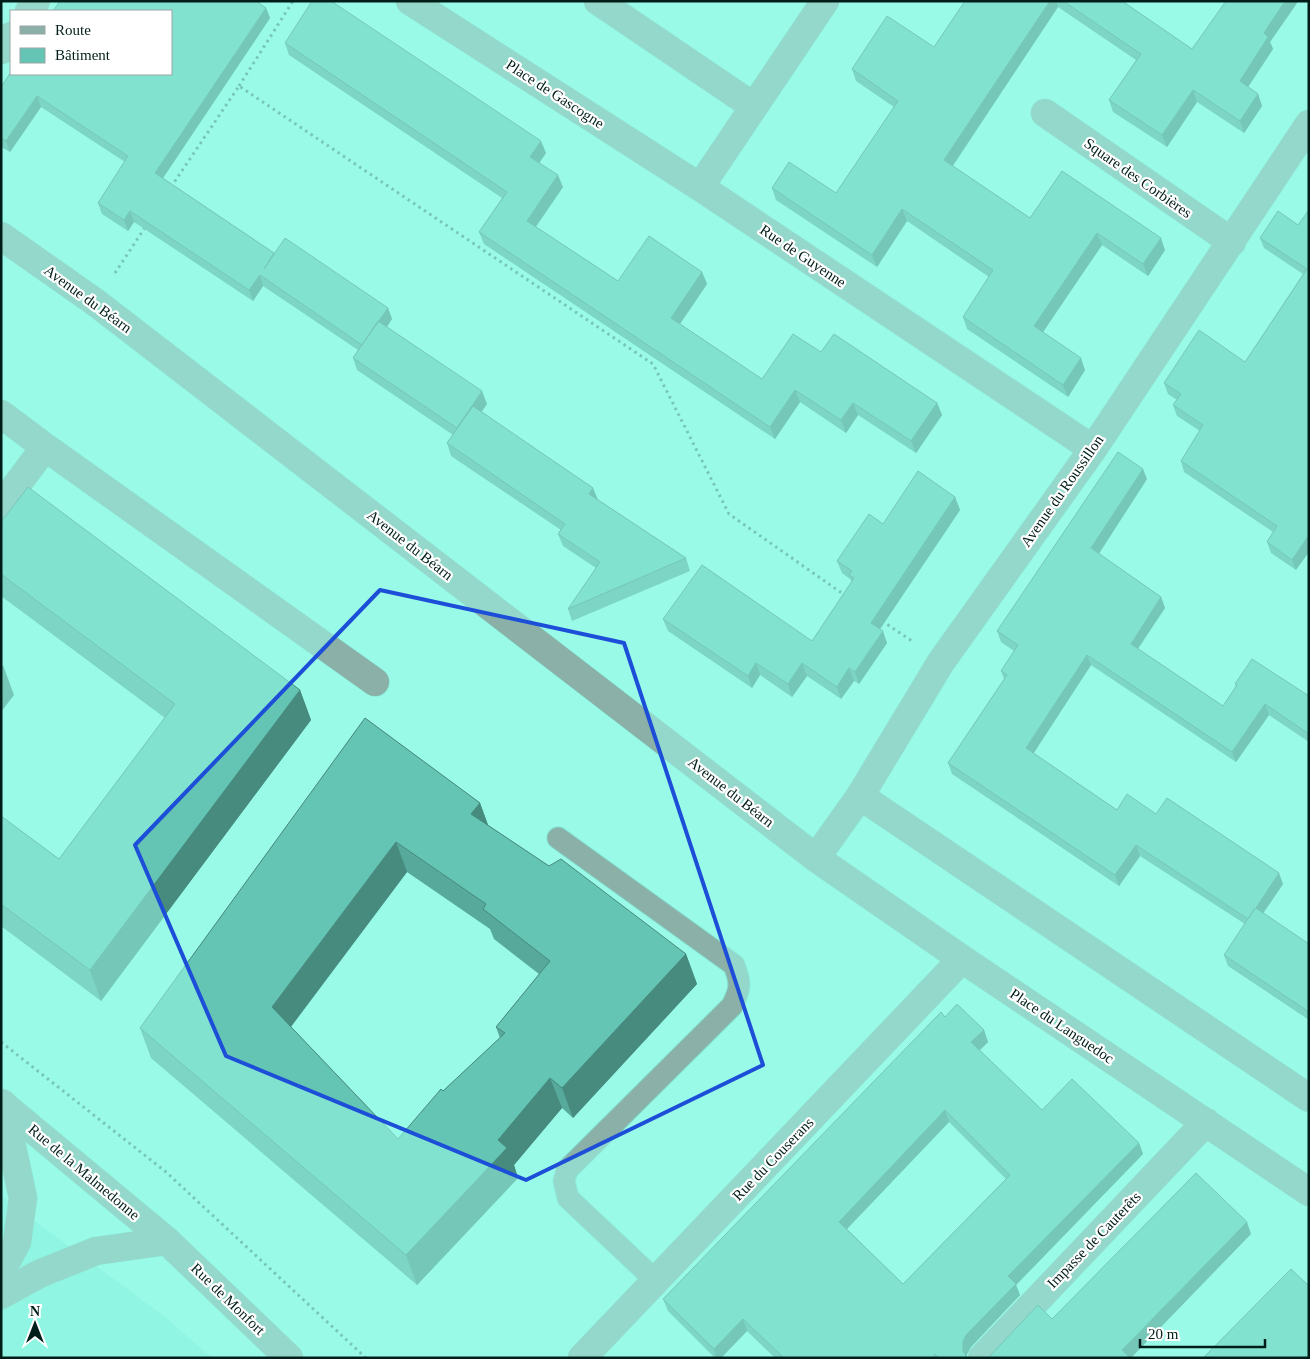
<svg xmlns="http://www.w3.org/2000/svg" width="1310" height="1359" font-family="'Times New Roman',serif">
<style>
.built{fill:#83efdc}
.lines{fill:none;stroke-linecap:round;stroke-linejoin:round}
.service-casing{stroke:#81d7c7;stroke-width:23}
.minor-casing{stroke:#81d7c7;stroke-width:29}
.tertiary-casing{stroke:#81d7c7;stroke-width:29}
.path{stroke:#4b897e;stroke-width:3;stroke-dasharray:2.5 4;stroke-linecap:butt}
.service{stroke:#8ab0a8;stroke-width:21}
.minor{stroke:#8ab0a8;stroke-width:28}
.tertiary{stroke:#8ab0a8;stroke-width:28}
.wall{fill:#57a99b;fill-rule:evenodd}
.shaded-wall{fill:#478a7e}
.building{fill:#65c5b4;stroke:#478a7e;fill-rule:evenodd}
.marked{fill:none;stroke:#1d4ed8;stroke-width:4;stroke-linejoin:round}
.labels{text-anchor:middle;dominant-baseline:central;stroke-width:4.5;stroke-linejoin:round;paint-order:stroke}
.street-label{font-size:15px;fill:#001e19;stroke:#fff}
</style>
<rect width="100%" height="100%" fill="#9afae8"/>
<path class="built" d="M1,1196L165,1317L212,1358H1Z"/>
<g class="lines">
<defs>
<path id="service" d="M558,838L734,965C741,983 741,988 732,1006L567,1170L564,1181L568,1198L656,1281"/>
<path id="minor" d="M410,1L700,187
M598,1L753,106
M825,1L700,187L1093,449
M29,11L36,1
M1,50L11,36
M1045,113L1232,242
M1,236L95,302L816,858L962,959L1309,1192
M1,414L45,447L1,506
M45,447L375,682
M860,796L1309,1098
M816,858L860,796L941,662L1093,449L1309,124
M1,1272L17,1242L23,1198L3,1104
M1,1295L39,1274L96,1251L167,1241
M582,1358L962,959
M982,1358L1206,1122"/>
<path id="tertiary" d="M1,1103L167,1241L289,1358"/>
</defs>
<use href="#service" class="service-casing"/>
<use href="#minor" class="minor-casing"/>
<use href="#tertiary" class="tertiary-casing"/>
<path class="path" d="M239,86L293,1
M171,187L239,86L653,364L729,514L846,596
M115,273L146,226
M882,621L912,641
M1,1042L166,1172L366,1358"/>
<use href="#service" class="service"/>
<use href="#minor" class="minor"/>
<use href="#tertiary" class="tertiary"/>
</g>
<path class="wall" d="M965,1H1122L1192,49L1297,3L1270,42L1273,49L1248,87L1258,94L1262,106L1244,133L1197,102L1167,147L1113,112L1109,100L1136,60L1058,7L953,166L1030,218L1062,171L1165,250L1148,276L1102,245L1070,291L1043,332L1085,370L1068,397L967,329L963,317L989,277L907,221L877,267L776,200L772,188L836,193L894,107L856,81L852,69L934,47Z
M266,8L270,18L163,178L274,253L388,308L392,319L387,327L487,404L481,412L593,488L597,499L686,558L690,571L572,621L568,609L596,568L563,546L558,534L561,530L451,456L447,443L453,435L357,370L353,358L358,350L263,286L253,301L134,222L128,231L102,214L98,203L125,162L41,107L10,152L1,147V87Z
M285,43L546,153L539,163L563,187L536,227L618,281L702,272L707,284L680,324L762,379L821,352L937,403L942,415L916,453L858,415L846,433L800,402L775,439L484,244L479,232L502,198L289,55Z
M1309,210L1296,570L1271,553L1267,542L1273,532L1184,472L1181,461L1200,431L1177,416L1173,405L1177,400L1168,394L1164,383L1245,362L1303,274L1264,248L1260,238L1298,225Z
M1147,479L1099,554L1161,597L1165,608L1138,649L1223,706L1236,686L1235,684L1309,696V742L1269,715L1236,762L1091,665L1033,753L1117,810L1156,814L1283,884L1263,913L1309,944V1020L1228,966L1224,955L1245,924L1140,856L1119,886L952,774L948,763L1004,679L1001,671L1014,651L1001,642L997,631Z
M955,497L960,510L880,629L887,643L859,684L854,681L841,699L807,676L792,697L760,675L752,688L668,631L663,619L812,641L852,582L850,579L842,573L837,561L883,524Z
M1,522L300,690L311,720L101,1001L1,926V816L59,859L165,718L1,596Z
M365,718L480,803L488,825L549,866L686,954L697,984L573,1118L562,1108L514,1165L518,1178L417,1285L151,1058L140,1028ZM407,872L490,929L494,939L539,974L496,1027L500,1038L443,1091L398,1139L291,1027Z
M945,1017L984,1030L988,1042L979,1050L1042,1110L1139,1143L1143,1154L1016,1285L1020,1295L971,1347L967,1354V1358H775L747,1331L721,1358H715L668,1311L663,1299ZM949,1122L1006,1179L903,1284L847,1229Z"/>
<path class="shaded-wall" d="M1050,1H1056L1058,7L948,172L944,160Z
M1285,1H1296L1297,3L1270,42L1273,49L1244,93L1240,81L1264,33Z
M266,8L270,18L159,184L155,173Z
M1193,90L1197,102L1167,147L1162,135Z
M1258,94L1262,106L1244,133L1240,121Z
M37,96L41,107L10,152L6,141Z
M541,141L546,153L535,169L530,157Z
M558,175L563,187L531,233L527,221Z
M902,209L907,221L877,267L872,255Z
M130,211L134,222L128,231L124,220Z
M1097,233L1102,245L1039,338L1034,326Z
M1161,238L1165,250L1148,276L1143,264Z
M702,272L707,284L675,331L671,318Z
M260,275L263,286L253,301L249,290Z
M388,308L392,319L366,356L362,345Z
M1081,358L1085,370L1068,397L1063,385Z
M795,390L800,402L775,439L770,427Z
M482,391L487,404L461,441L457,428Z
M853,403L858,415L846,433L841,420Z
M937,403L942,415L916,453L911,441Z
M1143,469L1147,479L1095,559L1091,548Z
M593,488L598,500L589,494Z
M955,497L960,510L876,635L871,623Z
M1309,535V552L1296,570L1292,560Z
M1161,597L1165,608L1134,654L1131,644Z
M883,631L887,643L859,684L855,672Z
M1087,655L1091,665L1030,759L1026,748Z
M756,663L760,675L752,688L748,676Z
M802,663L807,676L792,697L788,684Z
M3,665L14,695L1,712V667Z
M849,668L854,681L841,699L837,687Z
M300,690L311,720L101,1001L90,970Z
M1265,704L1269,715L1236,762L1232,752Z
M480,803L491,833L471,814Z
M396,842L407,872L283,1037L272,1007Z
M1136,845L1140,856L1119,886L1115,875Z
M1279,873L1283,884L1260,918L1256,908Z
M686,954L697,984L573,1118L562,1088Z
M984,1030L988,1042L976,1054L971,1042Z
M550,1078L562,1108L514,1165L518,1178L417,1285L406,1255L498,1140Z
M945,1110L949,1122L843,1233L839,1222Z
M1139,1143L1143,1154L1016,1285L1020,1295L971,1347L967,1354V1358L963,1351V1342L966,1335L1008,1276Z
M1247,1222L1251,1234L1131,1358H1125L1122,1350Z
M743,1319L747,1331L721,1358H717L714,1349Z"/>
<path class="building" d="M60,1H256L266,8L155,173L274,253L264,269L285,238L388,308L362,345L260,275L249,290L130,211L124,220L98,203L128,156L37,96L6,141L1,138V87L11,72V74H171V11H53Z
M312,1H331L541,141L530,157L558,175L527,221L618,281L649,236L702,272L671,318L762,379L793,334L821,352L834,334L937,403L911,441L853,403L841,420L795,390L770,427L479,232L507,192L285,43Z
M965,1H1050L944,160L1030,218L1062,171L1161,238L1143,264L1097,233L1066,279L1034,326L1081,358L1063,385L963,317L993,270L902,209L872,255L772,188L789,162L836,193L898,101L852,69L887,16L934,47Z
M1063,1H1122L1192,49L1226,1H1285L1264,33L1268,37L1240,81L1258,94L1240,121L1193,90L1162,135L1109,100L1141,54Z
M1309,210V535L1292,560L1267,542L1277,526L1181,461L1203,425L1173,405L1181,394L1164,383L1199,330L1245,362L1307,269L1260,238L1278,211L1298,225Z
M378,321L482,391L457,428L353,358Z
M473,406L593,488L589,494L686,558L568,609L600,562L558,534L565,524L447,443Z
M1118,452L1143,469L1091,548L1161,597L1131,644L1223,706L1237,685L1235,684L1252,659L1309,696V734L1265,704L1232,752L1087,655L1026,748L1117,810L1127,794L1156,814L1167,798L1279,873L1256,908L1309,944V1012L1224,955L1255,908L1248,919L1136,845L1115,875L948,763L1007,675L1001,671L1018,645L997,631Z
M918,471L955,497L871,623L883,631L855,672L849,668L837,687L802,663L788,684L756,663L748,676L663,619L702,565L812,641L854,578L849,575L852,571L837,561L869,514L883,524Z
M28,487L300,690L90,970L1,904V816L59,859L175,704L1,574V522Z
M365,718L480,803L471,814L549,866L561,859L686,954L562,1088L550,1078L498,1140L507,1148L406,1255L140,1028ZM396,842L486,904L483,909L550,961L496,1027L505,1033L443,1091L441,1089L398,1139L272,1007Z
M957,1004L984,1030L971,1042L1042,1110L1072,1079L1139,1143L1008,1276L1016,1284L966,1335L963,1342V1351L967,1358H939L935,1354L932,1358H784L743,1319L714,1349L663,1299L941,1012L945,1017ZM945,1110L1010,1175L903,1284L839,1222Z
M1196,1173L1247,1222L1122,1350L1130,1358H988L1038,1305L1052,1319Z
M1291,1269L1309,1286V1358H1203Z"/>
<path d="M0 0H1310V1359H0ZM380,590L624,643L763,1065L526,1180L226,1056L135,845Z" fill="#9afae8" fill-opacity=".55" fill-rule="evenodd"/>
<path class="marked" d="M380,590L624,643L763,1065L526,1180L226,1056L135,845Z"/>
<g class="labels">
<g class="street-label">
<text transform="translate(555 94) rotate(33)">Place de Gascogne</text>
<text transform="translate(1138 178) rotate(35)">Square des Corbières</text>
<text transform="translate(803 256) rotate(34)">Rue de Guyenne</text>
<text transform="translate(88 299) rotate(36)">Avenue du Béarn</text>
<text transform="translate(1062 491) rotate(-55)">Avenue du Roussillon</text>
<text transform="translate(410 545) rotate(38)">Avenue du Béarn</text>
<text transform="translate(731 792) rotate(38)">Avenue du Béarn</text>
<text transform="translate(1062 1026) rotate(34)">Place du Languedoc</text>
<text transform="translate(773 1159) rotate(-46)">Rue du Couserans</text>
<text transform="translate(84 1172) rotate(40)">Rue de la Malmedonne</text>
<text transform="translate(1094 1240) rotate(-46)">Impasse de Cauterêts</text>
<text transform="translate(228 1299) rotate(44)">Rue de Monfort</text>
</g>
</g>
<rect width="1310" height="1359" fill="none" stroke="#001e19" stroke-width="5"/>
<rect x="10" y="10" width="162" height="65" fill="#ffffff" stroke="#99a5a3"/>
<rect x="20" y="26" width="25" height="8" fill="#8ab0a8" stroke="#99a5a3"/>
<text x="55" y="35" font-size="15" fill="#001e19">Route</text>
<rect x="20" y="48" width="25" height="15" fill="#65c5b4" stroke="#99a5a3"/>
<text x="55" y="60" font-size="15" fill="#001e19">Bâtiment</text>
<g transform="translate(35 1324)" stroke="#ffffff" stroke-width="4" paint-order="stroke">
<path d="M0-4L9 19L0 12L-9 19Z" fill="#001e19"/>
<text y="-8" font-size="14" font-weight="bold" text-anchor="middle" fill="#001e19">N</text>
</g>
<path d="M1140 1339v8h125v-8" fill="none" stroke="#001e19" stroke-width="2.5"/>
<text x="1148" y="1339" font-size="15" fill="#001e19" stroke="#ffffff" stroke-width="4" paint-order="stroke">20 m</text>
</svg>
